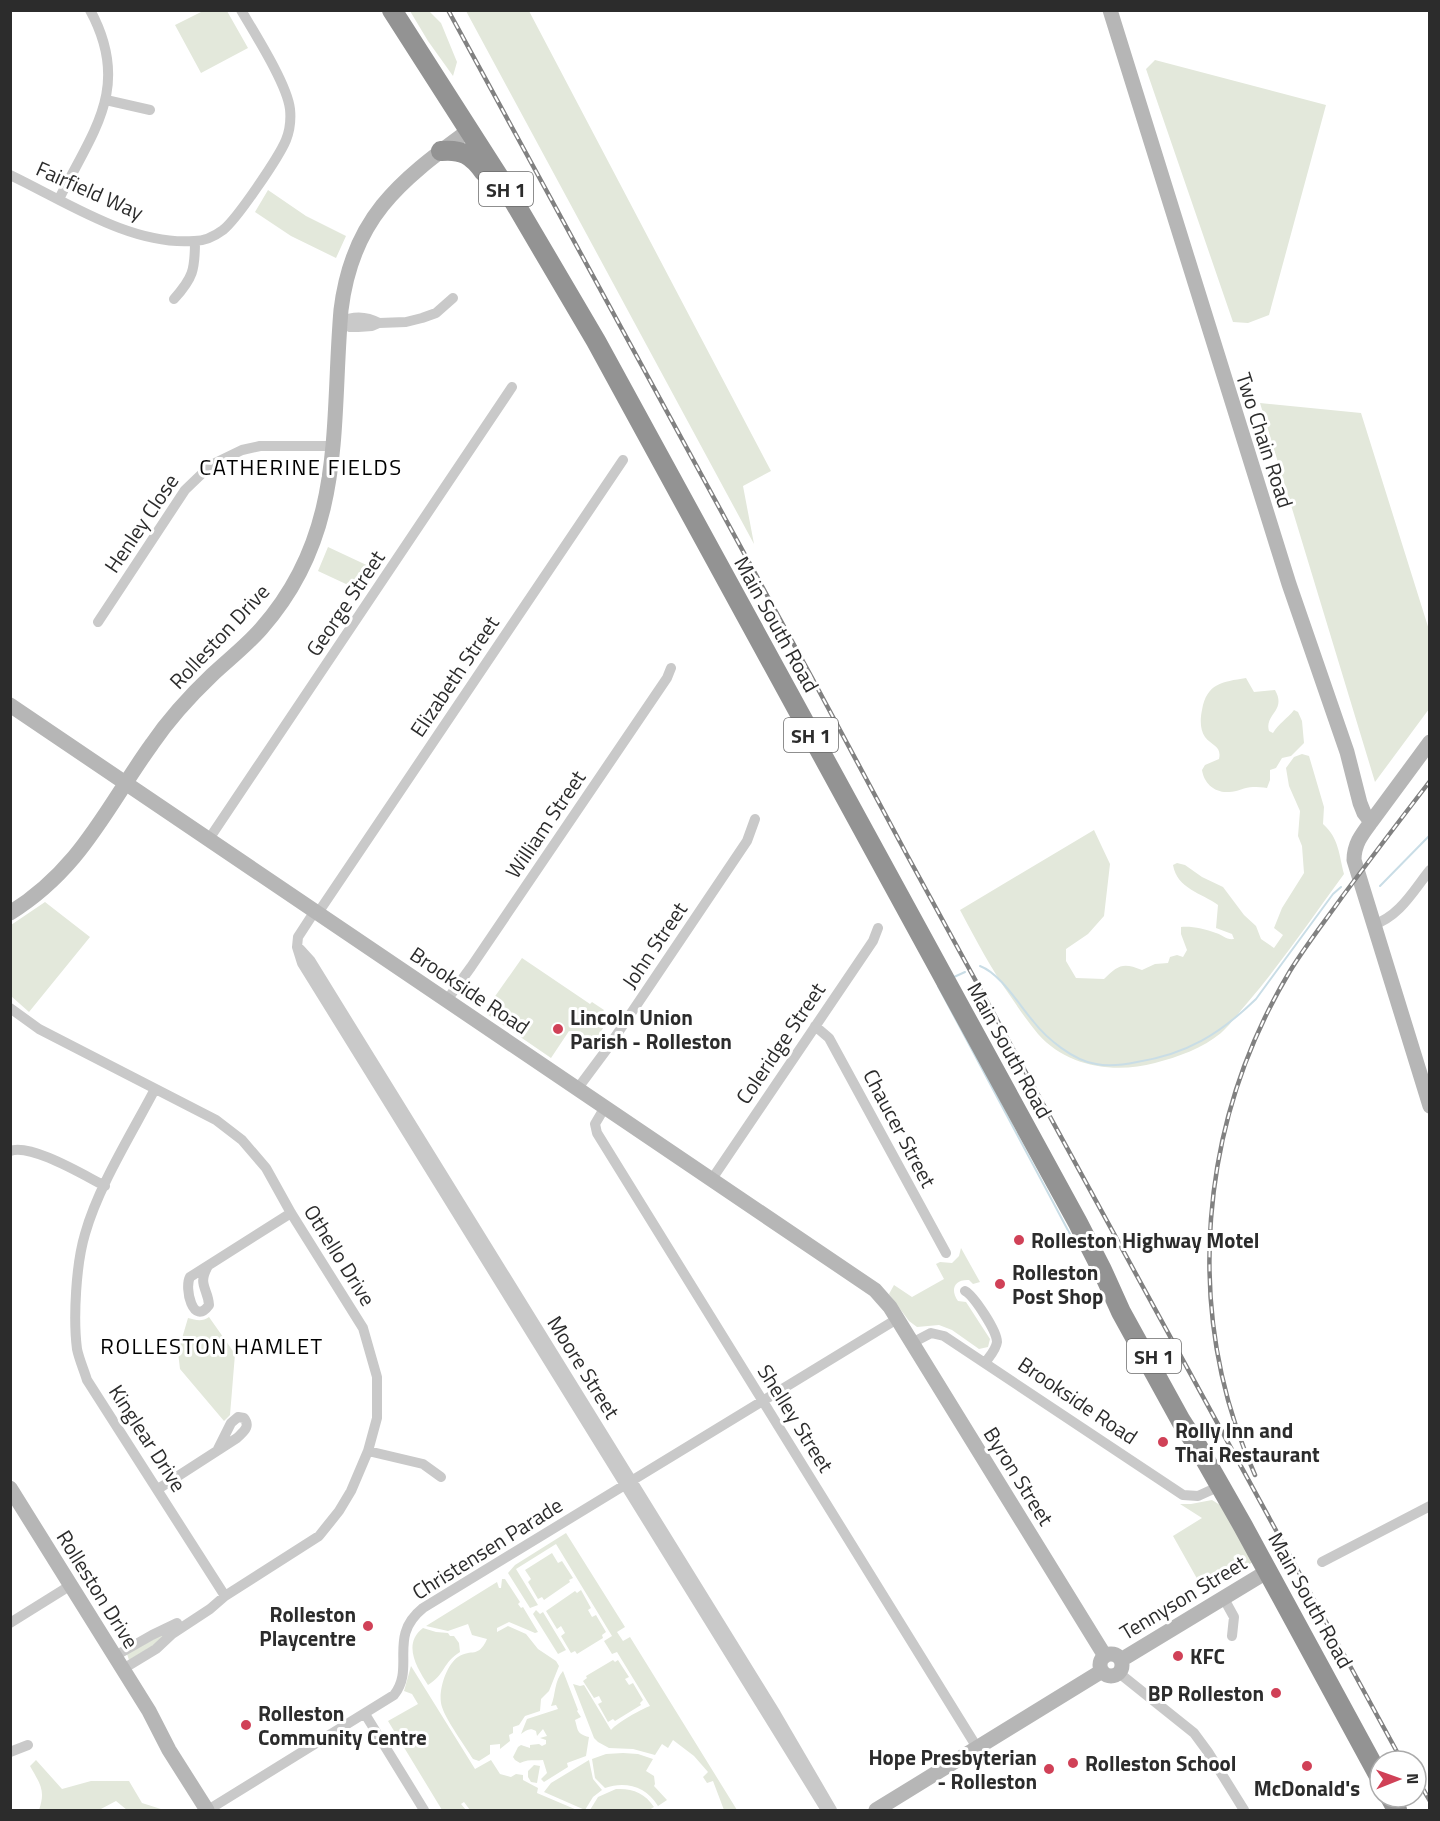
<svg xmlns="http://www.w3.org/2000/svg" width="1440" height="1821" font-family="'Titillium Web',sans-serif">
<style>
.green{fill:#e3e8db}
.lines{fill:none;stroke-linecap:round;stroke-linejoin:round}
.stream{stroke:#c9dde6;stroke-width:2}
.street{stroke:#c9c9c9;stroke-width:10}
.secondary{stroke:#b6b6b6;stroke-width:15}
.highway{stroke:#939393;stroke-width:20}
.rail-casing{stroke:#818181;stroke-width:4.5}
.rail{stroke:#fff;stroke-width:2;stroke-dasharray:7;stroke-linecap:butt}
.poi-dot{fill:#d04157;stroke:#fff;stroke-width:2}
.labels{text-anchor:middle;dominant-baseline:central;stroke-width:6;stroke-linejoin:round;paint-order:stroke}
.shield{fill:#fff;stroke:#6b6b6b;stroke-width:1.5}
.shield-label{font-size:20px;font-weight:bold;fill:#2c2c2c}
.street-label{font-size:21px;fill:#2c2c2c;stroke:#fff}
.poi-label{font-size:21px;font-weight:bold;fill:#2c2c2c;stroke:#fff;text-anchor:start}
.neighbourhood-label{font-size:22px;letter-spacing:1.5px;fill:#000;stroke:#fff}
</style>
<rect width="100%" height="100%" fill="#fff"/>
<path class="green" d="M203,11H227L248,48L201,73L175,25Z
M410,11H429L441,23L457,62L453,76L428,41Z
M466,11H529L771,471L743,486L754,544Z
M1155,60L1326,105L1269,315L1248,323L1233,322L1146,69Z
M268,190L306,216L346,236L336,258L291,236L255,212Z
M1260,403L1361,413L1430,633L1429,709L1375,782Z
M328,547L375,569L361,591L318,571Z
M1246,678L1254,692L1275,690C1287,711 1264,714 1269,731L1273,733C1279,723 1287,719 1294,710L1298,712L1302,721L1304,743L1291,756L1282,758L1276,768L1270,770V780L1267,788C1263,787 1257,787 1253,787C1245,787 1237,792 1229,792C1214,793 1204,783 1202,770L1205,765L1219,759C1222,746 1212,746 1205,737C1200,730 1200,719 1202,710C1207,683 1222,682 1246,678Z
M1302,754L1309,756L1324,807L1323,824C1339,838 1339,855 1344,874C1313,916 1283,961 1248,1002C1240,1011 1231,1024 1221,1033C1203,1048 1178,1057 1155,1063C1115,1074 1067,1067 1038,1034C1028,1022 1019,1009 1011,997C991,969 976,940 960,910L1094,830L1110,864L1104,916L1088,934L1066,949V961L1076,978L1104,979C1118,965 1123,962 1142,970L1155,964L1168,963L1170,957L1177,955L1183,957L1187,950L1181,934V927C1192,926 1205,929 1216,933C1223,935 1226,940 1234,939L1232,934L1216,928L1218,905C1202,893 1177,889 1173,865L1177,863L1185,865L1202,877L1223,887L1244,915L1256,926L1261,939L1274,948L1283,935L1274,928L1282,908L1304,873L1302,846L1298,836L1300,811L1289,786L1286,768L1294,757Z
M45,902L90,937L29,1012L11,996V925Z
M522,958L590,1004L592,1002L604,1010L602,1013L610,1018L591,1046L569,1031L551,1058L484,1012Z
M961,1248L980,1282L973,1284L969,1280C954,1279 950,1290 958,1301L966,1302L990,1339L988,1347L979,1349L952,1330L939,1325L917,1327L909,1321L889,1294L894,1285L912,1297L944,1279L936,1264L940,1262L952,1263L959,1256Z
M209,1317L235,1354L230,1415L224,1421L180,1369L178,1352L188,1318C196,1320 202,1322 209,1317Z
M1212,1500L1220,1505L1253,1562L1204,1591L1173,1536L1202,1518L1180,1504H1191Z
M566,1533L625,1627L617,1632L623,1641L630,1637L737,1810H724L713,1781L707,1783L703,1777L708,1772L694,1756L673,1740L668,1748L662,1744L655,1755L633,1749L609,1748L598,1742L594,1738L573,1684L580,1686L584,1685L611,1730C618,1722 640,1710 650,1706L617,1652L612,1654L604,1641L612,1636L556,1544L516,1569L538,1605L530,1608L508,1573L515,1565Z
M552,1553L558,1563L562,1561L573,1578L569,1580L570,1582L544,1600L542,1597L538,1599L528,1582L531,1579L525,1570Z
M502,1579H505L520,1602L518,1604L521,1608L523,1607L538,1632L535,1633L509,1622L497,1628V1632L508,1626L526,1634L538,1649L556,1661L559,1666L549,1691L541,1699L540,1711L525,1716L519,1725L513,1727V1733L509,1735L510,1741L500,1749V1744L490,1745V1754L479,1761L473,1759C465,1746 446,1720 442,1707C437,1693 446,1665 458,1657C472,1648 478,1659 487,1639L472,1635L468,1624L448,1631L426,1626L497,1582L499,1588H501Z
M581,1590L591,1608L588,1610L592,1617L596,1615L606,1632L602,1635L603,1638L577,1654L575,1651L571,1653L561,1636L565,1633L561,1626L557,1629L546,1611L575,1591L577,1593Z
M536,1610L540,1614L543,1612L566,1650L558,1654L533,1614Z
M423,1628L436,1632L448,1633L450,1636H454L459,1643L460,1652C443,1662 445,1675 428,1685C417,1668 402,1644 423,1628Z
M165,1633L164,1639L129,1660L127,1654Z
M613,1660L615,1662L618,1660L629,1677L625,1679L629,1685L633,1683L643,1700L640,1703L641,1705L615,1721L613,1719L608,1722L598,1704L602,1702L599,1696L594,1698L583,1681L587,1678L586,1676Z
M411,1666L475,1769L491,1760L500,1774L511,1777L516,1774L523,1775V1780L538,1788L537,1793L577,1810H470L464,1802L461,1804L466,1810H442L388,1721L418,1704L412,1694L404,1691Z
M563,1671L578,1710L577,1711L581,1717L575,1720C578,1729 576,1734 589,1737L586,1756L567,1763L568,1767L544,1782L541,1779L547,1773L543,1760C535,1761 528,1759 520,1763L515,1760L513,1757L518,1747L521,1745L530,1748V1745L539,1744L542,1746L546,1744V1740L540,1738L547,1736L543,1729L537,1736L536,1731C529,1727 526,1731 521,1734L527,1719L558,1709L556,1705L551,1706C556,1694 554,1681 563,1671Z
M623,1753L638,1754L653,1759L646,1771L654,1776L655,1784L654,1786L667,1800L658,1806C646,1786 625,1781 605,1788L595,1778L592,1759L606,1754Z
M36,1760L62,1789L91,1781H129L142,1803L164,1810H127L116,1801L99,1810H39C46,1790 40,1784 30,1766Z
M589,1760L593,1779L602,1790L593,1797L585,1810L544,1792L551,1783Z
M534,1765L540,1766L537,1783L531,1782L528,1777V1771Z
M616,1789C632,1788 645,1793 654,1807L649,1810H590L598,1797Z"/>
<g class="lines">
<path class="stream" d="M1380,886L1430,835
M980,966C1001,974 1019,1005 1033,1021C1047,1039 1074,1061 1096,1064C1110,1067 1123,1065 1137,1062C1187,1054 1220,1034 1256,999L1333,894L1341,887
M954,977L965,972
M938,986L1071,1236"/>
<path class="street" d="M106,100L150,110
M10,175C65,201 131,246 194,241C204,241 215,236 223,230C237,219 279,157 286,140C290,130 291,119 290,109C287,84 255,34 241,10
M59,199C93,131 132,87 90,10
M174,299C193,278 195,270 195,241
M340,322L350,327H358L372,326L379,323L406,322L422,318L436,313L453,298
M340,322C353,316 366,316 379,323
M623,460L322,907L311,917L298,937L297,947L302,963L826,1810
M98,622L185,490L211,465L242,450L260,446H333
M209,839L512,387
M1373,925C1400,916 1413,891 1430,870
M300,949L310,960L776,1714L832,1810
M447,1000L471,967L667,678L671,668
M10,1008L39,1029L216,1120L242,1140L266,1168L291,1213L363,1328L377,1377V1418L368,1451L351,1491L339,1511L319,1536L225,1596L210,1609L172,1634L156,1649L123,1669
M815,1026L829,1038L946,1253
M578,1088L607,1049L747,841L755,819
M155,1089C132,1133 98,1187 85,1234C76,1264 73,1318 77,1349C79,1359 84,1370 87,1380L225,1596
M605,1107L595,1124L597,1133L978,1749
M10,1151C31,1143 85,1176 105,1186
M712,1179L873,941L878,928
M208,1266C197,1285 208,1288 209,1305C193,1327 184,1288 190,1277L291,1213
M965,1291C974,1296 997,1331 997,1342C996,1350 989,1357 985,1363
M912,1343L931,1333L944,1336L1183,1495L1198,1496L1220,1486
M368,1451L423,1464L441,1477
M158,1489L237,1438C243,1432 251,1427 244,1418L238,1417L231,1423L218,1449
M1322,1562L1430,1506
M1223,1597L1234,1617L1232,1636
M10,1623L71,1585
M115,1656L152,1635L177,1623
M1119,1673L1194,1733L1208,1752L1244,1810
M365,1714L424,1810
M10,1752L28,1745
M208,1810L394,1695C416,1667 387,1637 423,1608L897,1319"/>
<path class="secondary" d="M1110,10L1289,584L1347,752L1360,803L1364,813L1371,822C1362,834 1354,844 1354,860L1430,1106
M10,705L875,1290L890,1307L1105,1656
M1371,822L1430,742
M10,913C81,869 106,808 152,744C169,719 190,696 212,675C228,660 246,646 261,629C346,533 331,428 341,310C352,219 398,182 468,131
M10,1488L149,1711L169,1750L207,1810
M1100 1665a11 11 0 1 1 22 0a11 11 0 1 1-22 0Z
M1121,1660L1268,1571
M876,1810L1102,1671"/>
<path class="highway" d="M392,10L506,188L596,341L1078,1223L1102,1270L1121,1312L1181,1421L1198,1447L1243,1526L1380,1778
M441,151C462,149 472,155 484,172
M1390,1797L1397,1810"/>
<defs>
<path id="rail" d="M448,10L811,676L907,855L1402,1761
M1255,1475C1182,1312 1199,1123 1290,971C1306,945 1325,921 1342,897C1371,858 1400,820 1430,781
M1416,1777L1430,1801"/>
</defs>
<use href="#rail" class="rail-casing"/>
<use href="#rail" class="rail"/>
</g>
<g class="poi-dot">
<circle cx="558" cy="1029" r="6"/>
<circle cx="1019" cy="1240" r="6"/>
<circle cx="1000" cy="1284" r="6"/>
<circle cx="1163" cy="1442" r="6"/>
<circle cx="368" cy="1626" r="6"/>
<circle cx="1178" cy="1656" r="6"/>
<circle cx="1276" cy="1693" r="6"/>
<circle cx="246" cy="1725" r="6"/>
<circle cx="1073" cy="1763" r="6"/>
<circle cx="1307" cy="1766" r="6"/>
<circle cx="1049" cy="1769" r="6"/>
</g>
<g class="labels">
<g class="shield">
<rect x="479" y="172" width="54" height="34" rx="4.5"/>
<rect x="784" y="718" width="54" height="34" rx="4.5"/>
<rect x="1127" y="1339" width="54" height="34" rx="4.5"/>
</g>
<g class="shield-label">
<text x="506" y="189">SH 1</text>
<text x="811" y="735">SH 1</text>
<text x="1154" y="1356">SH 1</text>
</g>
<g class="street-label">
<text transform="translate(90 190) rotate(24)">Fairfield Way</text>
<text transform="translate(1265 440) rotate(72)">Two Chain Road</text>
<text transform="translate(141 523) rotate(-56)">Henley Close</text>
<text transform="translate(345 603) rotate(-56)">George Street</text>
<text transform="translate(777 624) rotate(61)">Main South Road</text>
<text transform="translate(219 636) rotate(-47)">Rolleston Drive</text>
<text transform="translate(454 676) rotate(-56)">Elizabeth Street</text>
<text transform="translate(545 824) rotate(-56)">William Street</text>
<text transform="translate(654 945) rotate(-56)">John Street</text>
<text transform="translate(470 990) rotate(34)">Brookside Road</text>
<text transform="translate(780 1043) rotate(-56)">Coleridge Street</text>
<text transform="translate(1010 1050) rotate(61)">Main South Road</text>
<text transform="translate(900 1128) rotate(62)">Chaucer Street</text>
<text transform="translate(340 1255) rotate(58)">Othello Drive</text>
<text transform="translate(584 1367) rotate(58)">Moore Street</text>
<text transform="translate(1078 1400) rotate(34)">Brookside Road</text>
<text transform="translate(796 1418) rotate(58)">Shelley Street</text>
<text transform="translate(148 1438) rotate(57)">Kinglear Drive</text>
<text transform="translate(1019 1476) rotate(58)">Byron Street</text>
<text transform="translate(487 1548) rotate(-32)">Christensen Parade</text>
<text transform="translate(98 1589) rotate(58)">Rolleston Drive</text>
<text transform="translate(1183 1597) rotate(-31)">Tennyson Street</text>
<text transform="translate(1311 1600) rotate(61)">Main South Road</text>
</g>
<g class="poi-label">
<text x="570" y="1017">Lincoln Union<tspan x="570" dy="24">Parish - Rolleston</tspan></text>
<text x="1031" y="1240">Rolleston Highway Motel</text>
<text x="1012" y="1272">Rolleston<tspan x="1012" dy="24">Post Shop</tspan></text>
<text x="1175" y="1430">Rolly Inn and<tspan x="1175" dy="24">Thai Restaurant</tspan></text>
<text x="356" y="1614" text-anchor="end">Rolleston<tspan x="356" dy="24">Playcentre</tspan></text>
<text x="1190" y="1656">KFC</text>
<text x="1264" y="1693" text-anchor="end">BP Rolleston</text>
<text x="258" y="1713">Rolleston<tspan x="258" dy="24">Community Centre</tspan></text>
<text x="1037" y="1757" text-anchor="end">Hope Presbyterian<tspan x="1037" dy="24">- Rolleston</tspan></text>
<text x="1085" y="1763">Rolleston School</text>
<text x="1307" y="1788" text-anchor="middle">McDonald's</text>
</g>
<g class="neighbourhood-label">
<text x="301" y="467">CATHERINE FIELDS</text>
<text x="212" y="1346">ROLLESTON HAMLET</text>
</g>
</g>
<rect width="1440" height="1821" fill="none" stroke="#2c2c2c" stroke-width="24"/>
<g transform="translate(1398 1779) rotate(89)"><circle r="28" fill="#ffffff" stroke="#ababab" stroke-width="1.5"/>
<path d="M0-4.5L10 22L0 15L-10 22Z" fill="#d04157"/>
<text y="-9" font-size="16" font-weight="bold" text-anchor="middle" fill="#2c2c2c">N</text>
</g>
</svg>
